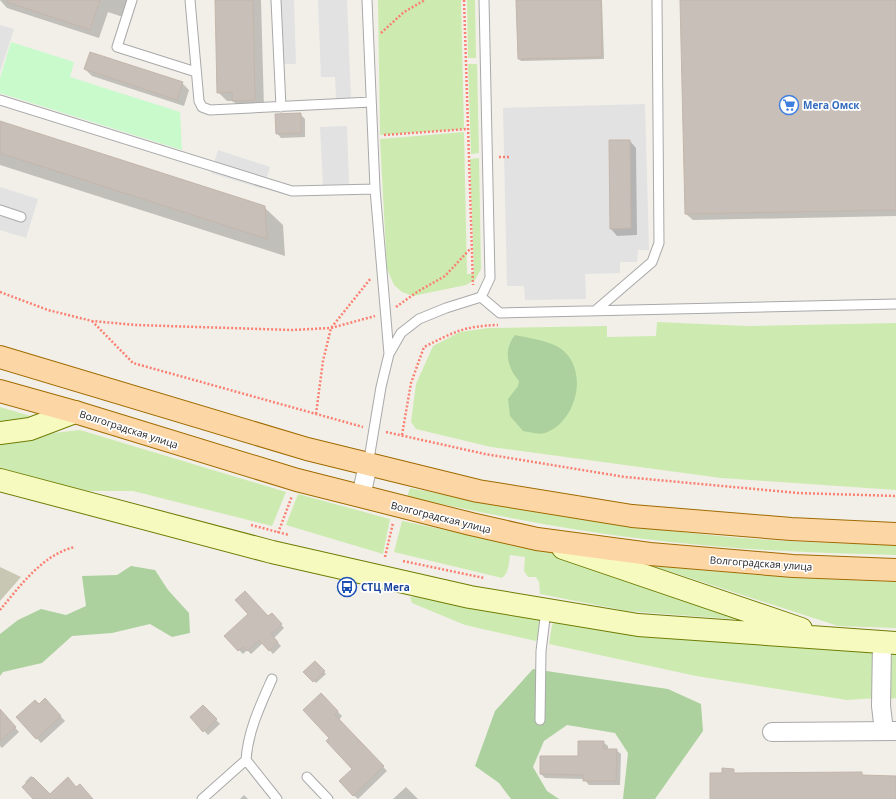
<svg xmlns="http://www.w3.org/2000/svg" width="896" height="799" font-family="'Open Sans',sans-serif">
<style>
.construction{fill:#c7c7b4}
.grass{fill:#cdebb0}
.forest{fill:#add19e}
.park{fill:#c8facc}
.parking{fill:#e2e2e2}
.shadow{fill:#0003}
.building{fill:#c7bfb8;stroke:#c4b6ab}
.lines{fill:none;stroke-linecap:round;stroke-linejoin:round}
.lane-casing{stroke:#a9a9a9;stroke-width:11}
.street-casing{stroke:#a9a9a9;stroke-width:20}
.secondary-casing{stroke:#707d05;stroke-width:24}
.primary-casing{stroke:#a06b00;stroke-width:24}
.path{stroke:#fa8072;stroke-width:2.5;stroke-dasharray:2 2;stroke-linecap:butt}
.lane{stroke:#fff;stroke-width:9}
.street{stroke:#fff;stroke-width:18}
.secondary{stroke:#f7fabf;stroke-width:22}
.primary{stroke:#fcd6a4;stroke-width:22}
.labels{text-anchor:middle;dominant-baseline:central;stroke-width:3.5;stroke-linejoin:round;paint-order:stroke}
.shop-label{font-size:10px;font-weight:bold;fill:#366cbe;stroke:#fff;text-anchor:start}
.street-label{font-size:10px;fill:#222;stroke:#fff}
.transit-label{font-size:10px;font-weight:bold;fill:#164399;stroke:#fff;text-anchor:start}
</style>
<rect width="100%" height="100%" fill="#f2efe9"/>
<path class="construction" d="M0,567L21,577L0,601Z"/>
<path class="grass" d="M378,0H461L464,129L380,135Z
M467,0H475L476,58H468Z
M468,64H477L479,153L471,154Z
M464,132L467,274H474L470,159L479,158L481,269L475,280L466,285L413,296L402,292L394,285L387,269L380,139Z
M657,322L748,326L896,323V490L721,478L491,447L416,429L411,422L416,384L433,346L460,332L488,328L607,326V337L656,336Z
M0,407L41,419L0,423Z
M80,430L286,492L272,526L133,491H88L0,470V439Z
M410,488C503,507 596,523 691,533C759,541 827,543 896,545V555C827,553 759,551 691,544C595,535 501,517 407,497Z
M298,494L390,519L383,554L286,525Z
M402,521L576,557L771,622L627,611L540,594L539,582L536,577H528L524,571L525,557L510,555C509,562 509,573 502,578L394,552Z
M653,566L794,578L896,582V628L838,626Z
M410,597L456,599L540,619L539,635L536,641L465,625L412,603Z
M558,619L875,650L877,698L847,700L696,676L549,644L552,625Z
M896,650V698L890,699L891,658L893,652Z"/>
<path class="forest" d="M515,335C526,337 552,342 560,348C590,369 577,422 545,433C539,435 529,432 523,431L510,416L508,399L518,386L519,381C507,367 503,350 515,335Z
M131,566L155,570L168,590L189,613L190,633L172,637L150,624L112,633L72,636L42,663L3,672L0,676V634L18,620L41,609L66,615L86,606L82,576L117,575Z
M533,669L668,689L701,704L703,731L655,799H623L628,753L615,733L567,725L544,741L533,767L547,791L559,799H511L499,783L475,766L495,711Z"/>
<path class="park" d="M11,42L74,62L70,77L180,112L182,150L0,93V78Z"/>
<path class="parking" d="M280,0H294L296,64H283Z
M318,0H347L351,98L336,99L335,77H321Z
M0,25L14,29L0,72Z
M645,104L649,250H638L637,262H620V273L585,274L586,299L525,300L524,286H507L503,108Z
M347,126L349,184L323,185L320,127Z
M218,150L270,167L263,189L211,173Z
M0,187L38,199L26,238L0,230Z"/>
<path class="shadow" d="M0,0H129L123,17L108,12L99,38L7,8Z
M216,0H261L264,109L242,110L233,101H227L218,92Z
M517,0H602L604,59L521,61L519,59Z
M681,0H896V216L693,220L686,214Z
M85,69L182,83L189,90L184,106L92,76Z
M300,114L305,119V137L281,138L277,133Z
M0,122L264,207L283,225L285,256L0,165Z
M610,141H630L636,148L637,235L617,236L611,229Z
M272,615L284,628L274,638L281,646L273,654L263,643L251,654L247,650L243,654L225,636Z
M315,662L326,674L316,683L305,672Z
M321,695L342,716L339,720L387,771L358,799L353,795L354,769L331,738Z
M49,704L65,721L41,743L17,717L39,705Z
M203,706L220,724L208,735L191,717Z
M0,711L19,732L2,748L0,746Z
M603,742L608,746V750H616L621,754L620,785H589L584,779L545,778L541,774L579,757Z
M31,776L50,795L77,788L89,799H40L25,782Z
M406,787L418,799H393Z
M244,795L248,799H240Z"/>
<path class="building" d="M7,0H100L90,30L7,2Z
M215,0H253L255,100L232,101V92L217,93Z
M516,0H601L602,57L518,59Z
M680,0H896V210L685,214Z
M90,52L183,82L177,100L84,69Z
M301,113V133L276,134L275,114Z
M0,121L265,206L267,239L0,153Z
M609,140H630L631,228L610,229Z
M245,591L268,616L272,613L282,624L271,634L278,642L269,651L259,640L247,651L243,647L238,651L224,636L248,614L235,600Z
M315,661L325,671L313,682L303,672Z
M321,693L338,711L335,715L384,766L353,796L339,781L352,769L326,741L329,738L303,710Z
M45,698L61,716L36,739L16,717L35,700L39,704Z
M203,705L217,719L203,732L190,717Z
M0,709L16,727L0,741Z
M578,741H604L603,749H617L616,781H583V775L540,774V756H578Z
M722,768L734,769V773L862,772V775L896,776V799H710V773H722Z
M33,777L50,794L68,777L76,787L80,784L93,799H33L22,787Z"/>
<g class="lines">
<defs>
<path id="lane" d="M132,0L117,47L196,72
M190,0L199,101L202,107L210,110L371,102
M276,0L281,107
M367,0L375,189L389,354
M0,100L292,191L375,189
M0,210L21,217
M481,297L500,313L896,304
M595,311L652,262L659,243L657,0
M368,465L381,387L389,354L401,333L419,319L446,308L481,297L490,278L484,0
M540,720L541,651L546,610
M246,760C248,731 260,706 272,679
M307,777L328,799
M202,799L246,760L277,799"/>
<path id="street" d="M361,496L368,465
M882,643L881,706L884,731
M772,732L896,731"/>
<path id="secondary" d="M0,433L30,429L75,412
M0,480L272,552L470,597L638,625L896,643
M563,548L801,629"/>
<path id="primary" d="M0,357L307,449L478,491L632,516L791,529L896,534
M0,391L75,412L297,480L471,524L537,539L650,554L793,566L896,570"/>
</defs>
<use href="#lane" class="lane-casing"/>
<use href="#street" class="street-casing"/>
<use href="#secondary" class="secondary-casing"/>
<use href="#primary" class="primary-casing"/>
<path class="path" d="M464,0L473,285
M381,33L404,12L425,0
M384,135L467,129
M499,157H509
M0,292L48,310L92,321L136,325L292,330L331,328L375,316
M396,307L417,292L445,276L471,248
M92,321L133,363L363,427
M316,414L323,361L331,328L371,278
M386,432L485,454L625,477L798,493L896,496
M402,435L411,383L424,347C454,332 464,326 498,325
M251,525L289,535
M278,533L292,496
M385,557L393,523
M403,561L484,578
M0,610C20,586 43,554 75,547"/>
<use href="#lane" class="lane"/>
<use href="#street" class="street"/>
<use href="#secondary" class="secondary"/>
<use href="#primary" class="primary"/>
</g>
<defs>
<symbol id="supermarket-ring" viewBox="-11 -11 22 22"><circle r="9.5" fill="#fff" stroke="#3f7fe0" stroke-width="1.5"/><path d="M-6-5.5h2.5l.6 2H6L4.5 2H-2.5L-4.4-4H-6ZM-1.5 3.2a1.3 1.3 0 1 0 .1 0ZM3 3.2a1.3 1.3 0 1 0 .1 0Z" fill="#3f7fe0"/></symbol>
<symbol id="bus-ring" viewBox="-11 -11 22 22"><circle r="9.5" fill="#fff" stroke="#1a4fb4" stroke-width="1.5"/><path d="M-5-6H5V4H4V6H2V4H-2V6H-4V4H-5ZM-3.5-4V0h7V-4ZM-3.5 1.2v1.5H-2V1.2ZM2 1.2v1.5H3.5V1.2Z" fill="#1a4fb4"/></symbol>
</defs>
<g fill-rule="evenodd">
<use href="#supermarket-ring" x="778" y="94" width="22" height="22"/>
<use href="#bus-ring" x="336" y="576" width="22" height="22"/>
</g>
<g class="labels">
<g class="shop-label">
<text x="803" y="105">Мега Омск</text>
</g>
<g class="street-label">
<text transform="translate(129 429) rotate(18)">Волгоградская улица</text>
<text transform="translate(441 517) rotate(14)">Волгоградская улица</text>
<text transform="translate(761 563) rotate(4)">Волгоградская улица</text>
</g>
<g class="transit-label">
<text x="361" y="587">СТЦ Мега</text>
</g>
</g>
</svg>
